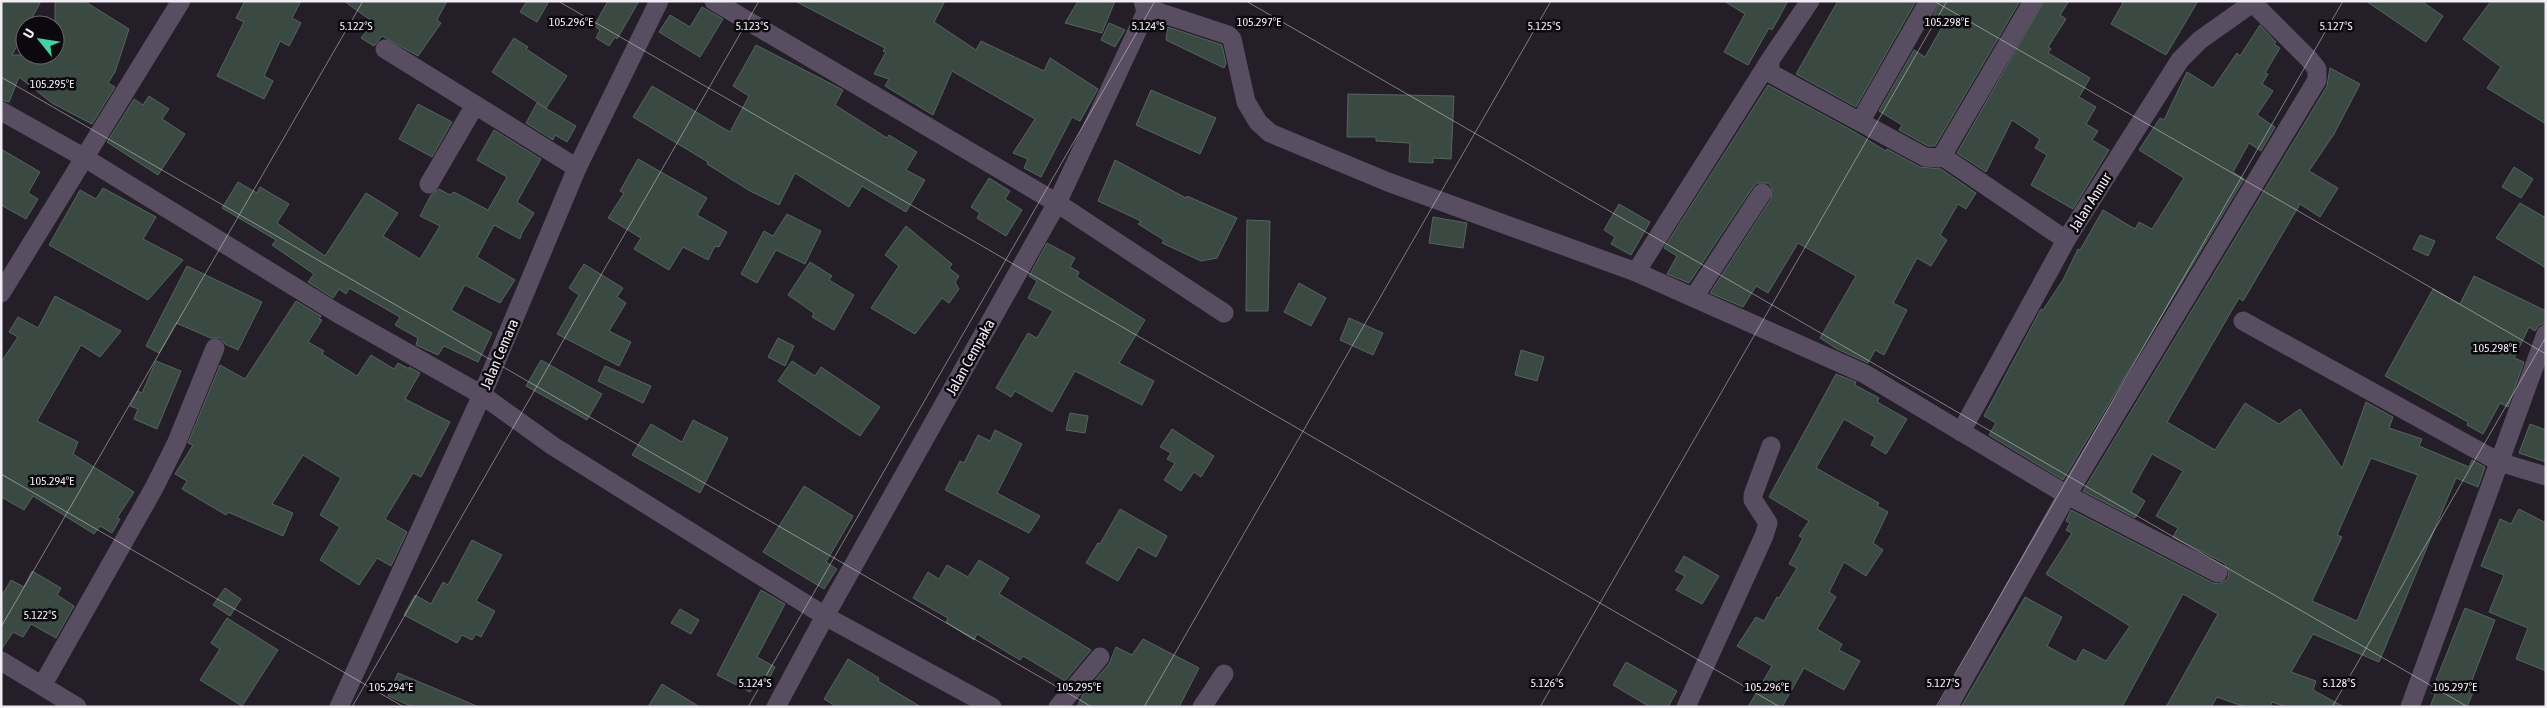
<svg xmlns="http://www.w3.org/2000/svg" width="2547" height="708" font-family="'Asap Condensed',sans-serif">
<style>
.building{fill:#3a4942;stroke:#55655e;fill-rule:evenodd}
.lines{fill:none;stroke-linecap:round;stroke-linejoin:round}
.street{stroke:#584d61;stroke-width:19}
.ticks{fill:none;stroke:#f1edf5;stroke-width:1;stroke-opacity:0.45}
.labels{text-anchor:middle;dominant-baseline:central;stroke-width:5;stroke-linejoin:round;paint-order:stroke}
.street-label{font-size:15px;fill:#f1edf5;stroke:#0c090e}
.ticks-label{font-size:12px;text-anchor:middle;fill:#f1edf5;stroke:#0c090e;stroke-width:5;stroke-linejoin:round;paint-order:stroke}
</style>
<rect width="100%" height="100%" fill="#241e29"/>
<path class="building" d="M1,1H41L28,25H25V31L12,55H55V1H84L129,29L115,72L108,83L115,87L92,124L52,103L19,77L9,102L1,100Z
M245,1H301L292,18L301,23L289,46L280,41L264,76L273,81L264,99L217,76L244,22L236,18Z
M344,1H447L437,20L441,23L418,56L382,36L374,46L361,38L373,22Z
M527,1H549L537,22L520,12Z
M608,1H639L617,39L615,37L609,46L596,38L600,30L594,26Z
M795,1H945L934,22L976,50L981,41L1044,71L1050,58L1098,89L1080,121L1072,117L1041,177L1024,168L1028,159L1013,153L1035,119L952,71L933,115L885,86L889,79L874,74L886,52L883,51L885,48Z
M1078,1H1115L1102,33L1065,23Z
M1724,1H1788L1772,30L1769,28L1748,65L1724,52L1745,14Z
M1838,1H1916L1856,107L1796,74Z
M1940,1H2020L1935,146H1928L1899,130L1902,125L1879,111L1914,50L1925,57L1945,22L1933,16Z
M2044,1H2069L2060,15L2066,19L2048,47L2051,49L2048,53L2090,78L2079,97L2096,107L2086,124L2098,131L2092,140L2109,150L2073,209L2031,185L2047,155L2035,148L2040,139L2012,120L1986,172L1957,153Z
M2124,1H2198L2166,55L2111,24Z
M2366,1H2421L2443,16L2426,42Z
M2491,1H2546V124L2487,88L2501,67L2463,39Z
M702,7L723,19L700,57L659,32L670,15L690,27Z
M1109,23L1125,30L1115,47L1101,40Z
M2260,25L2276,42L2274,44L2280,48L2265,73L2268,74L2262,84L2273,91L2257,115L2275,127L2261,151L2249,143L2233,172L2244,179L2063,480L1989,435L1996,423L1984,416L2041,309L2043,310L2063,280L2078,249L2080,250L2103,210L2135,229L2139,222L2152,229L2184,178L2139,150L2160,118L2164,120L2187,72L2213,88L2237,53L2240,56Z
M1168,27L1222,45L1226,63L1224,68L1166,40Z
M514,38L528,47L526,49L567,76L546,108L492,72Z
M756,45L843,90L835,105L887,138L889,135L917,152L906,170L925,180L906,212L862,186L849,207L795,173L779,205L750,191L707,164L708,162L633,117L652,86L730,132L749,96L733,86Z
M2330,68L2360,84L2334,134L2309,171L2338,188L2320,217L2300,204L2243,301L2239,298L2167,422L2215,450L2245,403L2279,424L2300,409L2342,468L2366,402L2393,417L2389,428L2422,439L2419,446L2469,467L2472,460L2485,467L2478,487L2456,478L2379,662L2313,634L2291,672L2316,681L2313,690L2344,707H2287L2272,702L2270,707H2245L2217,697L2211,707H2166L2218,614L2183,594L2122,707H1961L2025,597L2062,617L2047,646L2076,662L2083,649L2106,661L2130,626L2046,574L2072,533L2066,530L2070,523L2066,521L2071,510L2213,583L2219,584L2228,579L2229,572L2224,563L2173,537L2178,528L2156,516L2183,471L2152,454L2131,492L2145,501L2135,518L2083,491L2327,86ZM2371,458L2418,475L2357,621L2312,601L2342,537L2337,535Z
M1768,85L1853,131L1886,151L1887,149L1920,167L1941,169L1976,193L1966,209L1958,204L1940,235L1947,240L1931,266L1917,258L1893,303L1907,310L1884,355L1875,350L1868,363L1837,349L1820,338L1856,276L1798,243L1768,293L1756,286L1743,307L1710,293L1771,199L1772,188L1768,183H1757L1753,187L1689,283L1667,274L1677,256L1664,248Z
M1151,90L1216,118L1200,154L1136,125Z
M1348,94L1454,96L1451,159L1433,158V163L1409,162L1410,143L1376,141V137H1347Z
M149,96L169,109L162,119L185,134L158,175L107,142L134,99L143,105Z
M537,103L576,126L567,142L555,135L553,140L526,123Z
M418,104L452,122L432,157L399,139Z
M494,130L541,159L517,202L534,213L522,233L520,239L494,225L477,257L515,280L500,303L465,285L451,310L492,333L478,362L444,346L438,355L416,345L418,338L395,325L400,317L349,288L346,294L339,289L333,298L308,282L314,274L272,245L276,240L222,208L238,182L257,193L260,187L289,204L277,223L325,256L366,193L398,213L383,236L420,259L440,226L420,216L431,195L439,189L450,195L454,192L488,210L507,177L477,160Z
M1,149L40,172L28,193L38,199L26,219L1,205Z
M638,159L707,198L697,215L727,232L719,247L715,246L708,260L683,247L669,270L634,249L641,238L608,218L624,193L620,191Z
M1115,160L1186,198L1187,196L1237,218L1217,258L1201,261L1162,243L1164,240L1138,224L1141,221L1098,201Z
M2514,167L2533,179L2521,198L2502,187Z
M989,178L1010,191L1005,199L1022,210L1006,236L977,218L980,213L971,207Z
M103,188L156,217L143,239L183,260L148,300L49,245L80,190L96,199Z
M2520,203L2546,218V268L2496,238Z
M1619,204L1650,222L1631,255L1611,244L1615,237L1604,230Z
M787,214L821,231L805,264L776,250L757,283L741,274L764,231L773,236Z
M1433,217L1467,223L1463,248L1429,243Z
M1247,220L1270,221L1268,311H1246Z
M906,226L952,264L949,268L959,276L955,282L959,289L949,303L942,298L915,334L871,308L899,266L885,255Z
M2420,235L2435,241L2428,256L2413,249Z
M1047,243L1075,258L1070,267L1079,272L1077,277L1145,320L1119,363L1154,381L1142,405L1075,371L1052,412L1015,391L1011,397L996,388L1028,333L1037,338L1053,311L1028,298L1037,281L1029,276Z
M810,262L832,276L829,280L854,295L834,330L812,317L814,313L788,295Z
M584,264L623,288L617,297L626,303L609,331L631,342L619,366L557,334L579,295L569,288Z
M187,266L262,302L238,350L225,344L220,338H211L176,323L159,353L146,346Z
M2474,276L2546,311V323L2539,325L2535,331L2529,327L2514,358L2524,362L2508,407L2500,403L2483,434L2467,425L2468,422L2385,376L2433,289L2460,304Z
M1299,283L1326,298L1311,326L1284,312Z
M55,296L121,331L100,357L81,345L37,421L78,442L73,454L134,492L117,518L120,519L112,533L100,526L94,534L33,496L24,510L1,497V362L18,337L9,332L18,317L38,328Z
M296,301L321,316L319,319L322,320L308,342L324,351L322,354L357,376L371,355L394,369L398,363L409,369V367L420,373L405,399L450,422L421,477L413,473L385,519L407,532L391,566L377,558L359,585L320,560L340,527L320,515L341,478L303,455L272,504L293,513L283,536L228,512L226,515L182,489L187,481L175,474L193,445L188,443L220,365L245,379Z
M1349,318L1383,333L1373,355L1340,340Z
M778,338L794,346L785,366L768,357Z
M1521,350L1544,357L1537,381L1515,375Z
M541,360L602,394L587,420L526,386Z
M156,361L181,371L157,429L134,419L138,409L130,406L138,391L142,393Z
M792,361L815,376L821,367L880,407L860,436L778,381Z
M605,366L651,386L643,403L598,381Z
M1836,374L1856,382L1855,385L1879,398L1877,402L1907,419L1886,454L1871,445L1875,437L1844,419L1816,468L1879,503L1877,506L1888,512L1873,543L1883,550L1866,576L1844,562L1829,592L1836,597L1817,629L1842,644L1839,650L1860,661L1844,690L1804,668L1782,707H1748L1772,666L1737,646L1756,617L1764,621L1777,597L1779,598L1797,568L1789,564L1803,538L1799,536L1809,521L1769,497Z
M1070,413L1088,416L1085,433L1066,430Z
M693,420L728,438L700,493L632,455L651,424L682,442Z
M2530,424L2546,430V462L2519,453Z
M1172,429L1214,456L1201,477L1194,472L1181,491L1164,480L1175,463L1167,459L1171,453L1160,447Z
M995,430L1022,444L997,493L1040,516L1029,533L945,490L960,461L964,463L978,435L990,441Z
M804,486L853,516L826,562L837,569L824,589L763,552Z
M1120,509L1167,536L1156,557L1138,547L1118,581L1086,563L1098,543L1100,544Z
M2519,509L2546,523V671L2516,659L2528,628L2489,612L2504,575L2481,566L2500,519L2511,524Z
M472,540L502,555L476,601L495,611L481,637L476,634L472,640L462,635L457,643L404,615L415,595L431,604L443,582L448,585Z
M1684,556L1719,576L1702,604L1676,590L1685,576L1675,571Z
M979,560L1009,578L999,594L1091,650L1065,681L1023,656L1020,660L977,634L974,640L946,622L948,618L913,598L928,572L939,579L947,565L968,577Z
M32,571L61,588L57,595L74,606L56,638L31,624L23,637L13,632L1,650V597L11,580L24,587Z
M225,588L241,599L230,616L213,605Z
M761,590L785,604L757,657L775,667L765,687L755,682L750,692L717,675Z
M2465,608L2495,620L2469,688L2474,690L2467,707H2430L2435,694L2431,693Z
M680,609L699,620L691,634L671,623Z
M227,618L278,650L242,706L200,680L220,649L211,643Z
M1143,639L1199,668L1179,707H1077L1083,694L1109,664L1116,647L1132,655Z
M848,659L879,678L878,681L921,707H837L824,699Z
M1626,662L1677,691L1668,707H1650L1613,685Z
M398,673L479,707H413L388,696Z
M662,684L700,707H648Z"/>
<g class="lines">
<path class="street" d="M714,1L1057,203L1224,313
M1810,1L1770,60V73L1925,157L1938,158L1942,156L2033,1
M1146,8L1228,35L1232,39L1246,102L1258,122L1270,133L1388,182L1636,272L1865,374L2067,495L2218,573
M385,49L577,168
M1,111L85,158L337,313L482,395L553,446L825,616L992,707
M1860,122L1929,1
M1942,156L2066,240
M429,184L475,105
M1636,272L1770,60
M1,293L181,1
M1694,297L1762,193
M2243,321L2499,462L2546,476
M1961,432L2066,240L2180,60L2200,40L2255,1
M1,661L77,707
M42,686L154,488L176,444L215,348
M339,707L482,395L577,168L659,1
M776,707L825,616L1057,203L1146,12L1143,1
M1058,707L1100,657
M1202,707L1224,674
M1686,707L1764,536L1768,523L1753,500V495L1771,446
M1948,707L2067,495L2317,80V69L2309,59L2251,1
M2410,707L2546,334"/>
</g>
<path class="ticks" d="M558,1L1780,707M1246,1L2468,707M1934,1L2546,354M1,77L1092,707M1,474L404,707M1,627L363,1M352,707L759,1M748,707L1155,1M1144,707L1551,1M1540,707L1947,1M1936,707L2343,1M2332,707L2546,337"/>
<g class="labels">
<g class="street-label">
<text transform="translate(2090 202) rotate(-58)">Jalan Annur</text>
<text transform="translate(499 354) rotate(-67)">Jalan Cemara</text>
<text transform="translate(970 357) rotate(-61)">Jalan Cempaka</text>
</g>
</g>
<g class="ticks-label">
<text x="571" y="26">105.296°E</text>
<text x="1259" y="26">105.297°E</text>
<text x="1947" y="26">105.298°E</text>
<text x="356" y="30">5.122°S</text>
<text x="752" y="30">5.123°S</text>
<text x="1148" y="30">5.124°S</text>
<text x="1544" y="30">5.125°S</text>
<text x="2336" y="30">5.127°S</text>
<text x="52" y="88">105.295°E</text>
<text x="2495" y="352">105.298°E</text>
<text x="52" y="485">105.294°E</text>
<text x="40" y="619">5.122°S</text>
<text x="755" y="687">5.124°S</text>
<text x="1547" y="687">5.126°S</text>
<text x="1943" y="687">5.127°S</text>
<text x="2339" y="687">5.128°S</text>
<text x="391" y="691">105.294°E</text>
<text x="1079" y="691">105.295°E</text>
<text x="1767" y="691">105.296°E</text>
<text x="2455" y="691">105.297°E</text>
</g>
<rect width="2547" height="708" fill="none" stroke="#f1edf5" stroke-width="5"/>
<g transform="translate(40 40) rotate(300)"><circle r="24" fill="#0c090e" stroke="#68646a"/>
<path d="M0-4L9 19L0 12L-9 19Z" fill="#41d4a1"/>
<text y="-8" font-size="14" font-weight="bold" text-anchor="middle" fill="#f1edf5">U</text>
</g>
</svg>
